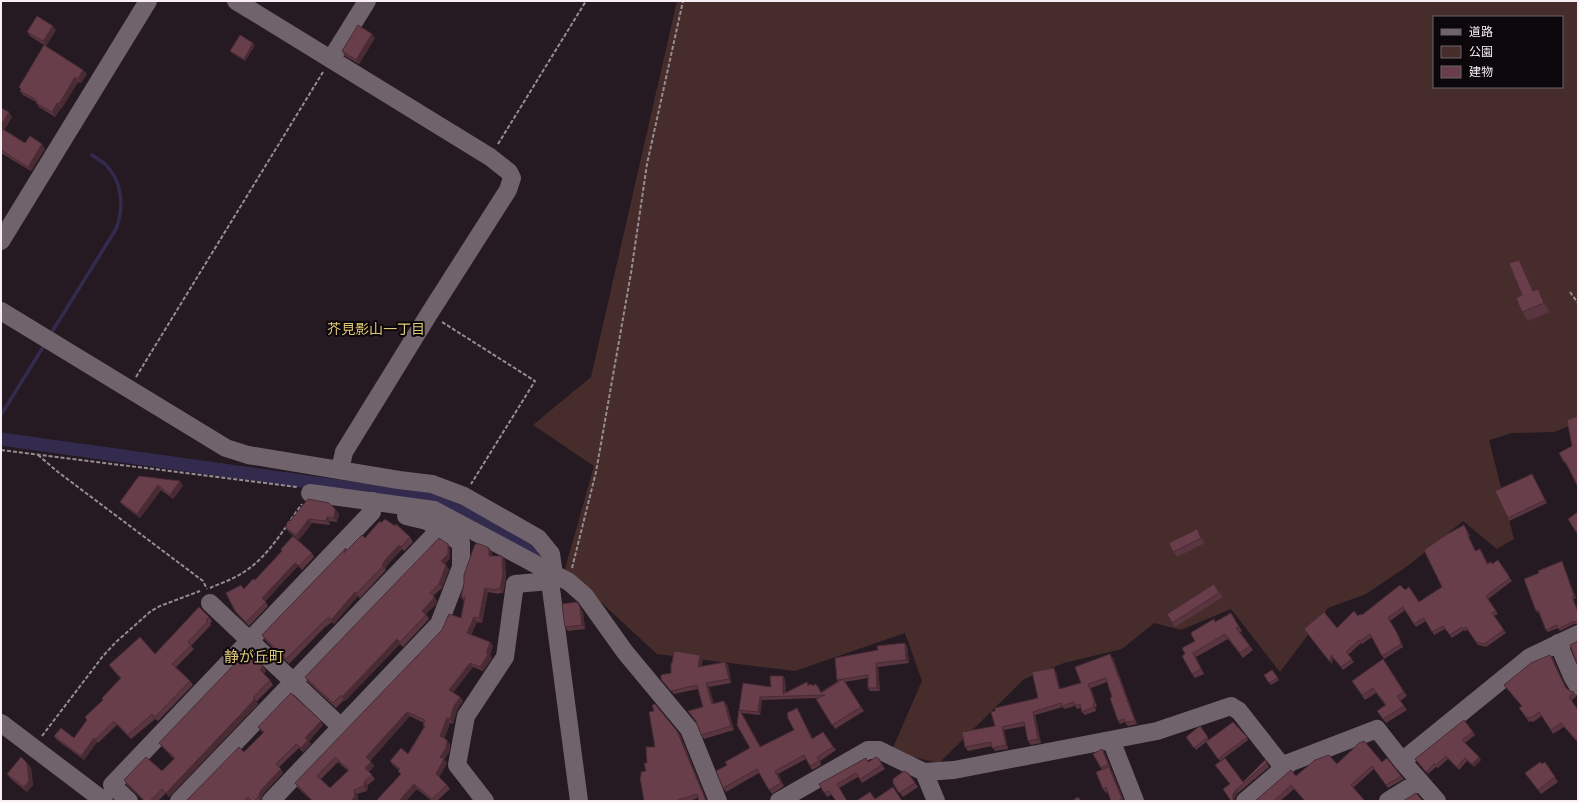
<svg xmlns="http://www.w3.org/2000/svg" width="1579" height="802" font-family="'Sofia Sans Condensed','Noto Sans JP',sans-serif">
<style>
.green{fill:#462d2b;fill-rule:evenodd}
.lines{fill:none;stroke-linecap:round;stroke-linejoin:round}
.stream{stroke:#322b4d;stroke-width:3.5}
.canal{stroke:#322b4d;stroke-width:13}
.path{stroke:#968d93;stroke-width:2;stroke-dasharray:4 2;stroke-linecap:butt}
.minor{stroke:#70636c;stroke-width:18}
.wall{fill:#593540;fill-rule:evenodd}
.shaded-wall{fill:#492b34}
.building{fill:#683e4b;stroke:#492b34;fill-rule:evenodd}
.labels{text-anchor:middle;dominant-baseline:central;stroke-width:4;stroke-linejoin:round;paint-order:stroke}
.neighbourhood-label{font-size:14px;fill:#e0c87b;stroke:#0b070a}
.quarter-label{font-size:15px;fill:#e0c87b;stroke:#0b070a}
</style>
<rect width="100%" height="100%" fill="#251a22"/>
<path class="green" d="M677,1H1578V423L1554,432L1512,433L1489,440L1514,539L1497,549L1463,521L1409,565L1366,594L1328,608L1280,672L1231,609L1181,630L1154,623L1122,649L1064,663L1024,679L939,763L891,752L922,681L905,633L795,671L657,654L565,569L594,466L533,425L591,377ZM1434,17H1562V87H1434Z"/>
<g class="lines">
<path class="stream" d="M50,335L116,229C124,208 123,181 105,164C101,161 96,158 92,155
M1,415L45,344"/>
<path class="canal" d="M1,439L431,499L449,506L542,552"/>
<path class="path" d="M498,144L586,1
M1570,292L1578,303
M442,322L535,381L471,484
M136,377L323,72
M1,450L297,487
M38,455L58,472L203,581L207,589
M572,568L596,472L631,273L647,164L683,1
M210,588C221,583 234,579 244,572C269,556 285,527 302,504
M42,736L103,656L116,642L151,611L160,606L200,591"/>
<path class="minor" d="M236,1L490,157L509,172L512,178L508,190L429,314L344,452L340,470
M331,59L367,1
M1,241L148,1
M1,311L226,448L248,455L399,480L432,484L464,496L538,538L551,554L554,574L550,581L579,801
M310,493L434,510L569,582L585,596L625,652L689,729L718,801
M210,603L341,727L439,624L461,567V543L440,529
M1558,643L1572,676L1578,686
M1,723L104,801
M1111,740L1135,801
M1402,761L1530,657L1578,634
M924,772L936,801
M129,801L112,785L372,512L373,501
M179,801L440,529L427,521L406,516
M271,801L341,727
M485,801L457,765L466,716L505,657L515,584L550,581
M779,801L868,750H879L924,772L954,770L1157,731L1231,706L1239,711L1279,762L1286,764L1377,729L1402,761L1437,801
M1245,801L1291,762
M1388,801L1420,781"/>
</g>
<path class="wall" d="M56,30L46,46L30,36L27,32Z
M375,38L359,64L345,56L342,51Z
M255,45L245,61L232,53L230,51Z
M87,74L81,83L78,82L62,108H61L55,117L39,107L36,102L23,95L20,91L21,90L19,87Z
M1,108L12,117L4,130L25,143L45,149L31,171L1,153Z
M1525,268L1535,290L1544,297L1550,312L1528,321L1522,312V295Z
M1572,446L1570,470L1564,462Z
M1532,474L1547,503L1509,521L1508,518Z
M139,476L183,486L173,499L161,490L140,518L124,506L120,502Z
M335,509L339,514L337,522L330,521V525L312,523L299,540L288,531L285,527Z
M381,523L410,537L413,542L404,551L402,549L388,564L385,569L386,570L360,598L358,596L334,624L332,622L324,628L289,664L265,640L262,635L346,548L347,550L365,538Z
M1464,525L1470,536L1469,537L1476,551L1482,552L1488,564H1492L1498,560L1512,581L1488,599L1498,614L1494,616L1506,633L1486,647L1478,645L1468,630L1465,631L1464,630L1452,638L1445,629L1434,635L1426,621L1416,627L1405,610L1390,621L1399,636L1403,647L1384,659L1372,637L1362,644L1361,643L1348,655L1354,662L1343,670L1333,657L1332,664L1304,629L1337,628L1358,616L1419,602L1442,587Z
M1200,533L1205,543L1177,557L1173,552Z
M489,548L492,553V556H502L505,560L506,579L503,593H499V594L488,592L482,623L477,622L471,635L490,642L493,646L490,655L492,658L483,671L473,667L453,692L460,697L463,701L457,710L453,724L450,723L444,739L447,740L450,745L449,752L444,760L447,763L439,777L447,785L450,789L437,801H432L417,789L406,801H376L401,775L398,771L399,770L393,765L390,761L408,754L424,727L423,725L424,723L410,716L370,761L374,766L369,772L375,779L368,785L367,791L357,794L358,799L357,801H312L298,788L295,783L461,618L464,601L461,597ZM338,762L348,771L330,788L321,779Z
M281,549L312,553L314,557L302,570L298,566L265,601L268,606L249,626L238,615L235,611L244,589L255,580L282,551Z
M450,549V558L445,564L449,570L442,588L433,596L437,601L436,604L426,614L429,619L403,647L400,644L345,701L344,700L336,708L308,682L305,677Z
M1563,564L1576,598L1573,599L1578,611V624H1574L1560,631L1558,628L1548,632L1546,630L1539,612L1538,613L1536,611Z
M1214,584L1223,597L1175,627L1172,623Z
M583,612L585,629L568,631L565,627Z
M209,617L212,621L210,624L211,625L191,646L194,649L176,667L190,681L193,685L158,721L155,719L131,739L117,725L98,743L97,742L84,760L57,740L54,736L74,738L87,721L85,717L103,700L102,698L121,679L109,665L155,654Z
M1234,618L1242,631L1240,632L1253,650L1243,658L1228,639L1196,657L1204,674L1195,678L1192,674L1185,654L1216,622Z
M905,643L907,646L909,663L878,667L880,691H870L868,688V678L845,682L864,711L835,729L816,699L818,698L762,700L760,715L742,713L739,710L771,687L785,679L786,693L807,682L809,685L811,684L813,686L819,687L821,692L838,681L837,680L878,650Z
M1113,658L1137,724L1128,726L1125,722L1120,724L1118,721L1112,697L1107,682L1091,688L1097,707H1095L1096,711L1085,715L1082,712L1081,708L1077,709L1075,706L1064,709L1063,707L1035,715L1041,743L1031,745L1028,741L1025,726L1004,730L1008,749L995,751L992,746L968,751L965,747L995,726V711L1038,698L1056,672L1060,689L1081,683Z
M1553,658L1562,680L1567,689L1570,691L1574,692L1577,696L1571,701L1578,710V743L1564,727L1553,734L1542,716L1533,722L1532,721L1529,722L1519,708L1522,706L1504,685Z
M703,659L701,667L725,662L728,665L731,683L709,687L714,704L727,705L734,730L704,739L701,735L703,707L698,689L674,694L661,679Z
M1383,659L1407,696L1400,701L1407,710L1386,723L1377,711L1385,705L1376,693L1365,700L1352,681Z
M263,666L266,671L263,674L270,680L273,685L256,702L258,704L169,797L166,793L158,801H144L127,785L124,780L162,771L174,759L162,747L159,743Z
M1272,670L1279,680L1271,685L1264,675Z
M739,709L760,747L794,730L799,712L813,739L823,732L836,750L820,761L821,765L812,770L806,759L778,774L784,786L772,794L759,773L726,792L723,788L727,765L750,748Z
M323,725L309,741L311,744L303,752L299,748L279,767L283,773L263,794L260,801H186L244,752L263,733L258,727Z
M1200,726L1209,740L1247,737L1248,740L1220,761L1206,742L1196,750L1186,737Z
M1473,732L1475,735L1465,743L1479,757L1481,760L1474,767L1467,761L1459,770L1448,759L1438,768L1436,767L1428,774L1415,759Z
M680,734L698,798L689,801H644L641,777L646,771L647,763L655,747Z
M1102,749L1105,754L1111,769H1110L1112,771L1124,801H1111L1108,792L1106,793L1103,789L1102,770L1093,754Z
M879,759L885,769L862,783L858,777L839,788L840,790L827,797L819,784L869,762Z
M1265,760L1269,767L1238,793L1235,797L1230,784L1243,782Z
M1382,762L1401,776L1404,779L1388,788L1374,769L1353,788L1365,801H1305L1294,789L1280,801H1255L1296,776L1337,764Z
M1545,762L1558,782L1541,794L1525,773L1542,764Z
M27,763L31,768L33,785L27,792L11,779L7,774Z
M908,773L918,787L903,797L893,783Z"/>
<path class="shaded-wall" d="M53,26L56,30L46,46L43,41Z
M372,34L375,38L359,64L356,60Z
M253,43L255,45L245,61L244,59Z
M83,70L87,74L81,83L78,79Z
M75,77L78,82L62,108L59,104Z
M57,103L61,108L55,117L52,112Z
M9,112L12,117L3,132L1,130V125Z
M42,144L45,149L31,171L28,167Z
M1519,260L1525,268L1539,300L1533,291Z
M1538,289L1544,297L1550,312L1544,303Z
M180,481L183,486L173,499L170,495Z
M158,485L161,490L140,518L137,514Z
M335,509L339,514L337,522L334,518Z
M327,517L330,521V525L326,521Z
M309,519L312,523L299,540L296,535Z
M1197,529L1200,533L1205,543L1201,538Z
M448,544L450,549V558L444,565L441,561Z
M399,545L402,549L388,564L385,569L382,565L385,560Z
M489,548L492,553V561L489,556Z
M502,556L505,560L506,579L503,593L500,588Z
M1562,561L1563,564L1576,598L1574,596Z
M295,563L298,566L265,602L262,598Z
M446,565L449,570L442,588L439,584Z
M485,588L488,592L482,623L479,618Z
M355,592L358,596L334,624L331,620Z
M434,596L437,601L436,604L425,615L422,611Z
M580,607L583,612L585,629L582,625Z
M474,617L477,622L470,638L467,633Z
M1388,618L1399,636L1403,647L1401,644Z
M397,639L400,644L345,701L342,697Z
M490,642L493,646L490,655L492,658L483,671L480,667L486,653Z
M905,643L907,646L909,663L906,660Z
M1193,653L1196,657L1204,674L1201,669Z
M1110,654L1113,658L1137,724L1135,721Z
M700,655L703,659L700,671L698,667Z
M1331,655L1333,657L1332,664L1330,662Z
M1550,655L1553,658L1562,680L1569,691L1560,676Z
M725,662L728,665L731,683L729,679Z
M470,663L473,667L452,694L449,690Z
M876,663L878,667L880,691L877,688Z
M263,666L266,671L263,675L260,670Z
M1054,668L1056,672L1061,693L1059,689Z
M783,676L785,679L786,696L783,694Z
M706,683L709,687L715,708L712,704Z
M1088,684L1091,688L1097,707L1095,703Z
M460,697L463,701L457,710L453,724L450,719L454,706Z
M760,697L762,700L760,715L758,712Z
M255,699L258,704L169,797L166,793Z
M724,701L727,705L734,730L731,726Z
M797,708L799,712L815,743L812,739Z
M739,709L742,713L763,751L760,747Z
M407,712L410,716L369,761L366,757Z
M1033,712L1035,715L1041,743L1038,739Z
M447,718L450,723L443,741L440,736Z
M321,721L323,725L309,741L311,744L303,752L301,748L305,738Z
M1002,727L1004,730L1008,749L1006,745Z
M677,731L680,734L707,801H706Z
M94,738L97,742L84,760L81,756Z
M447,740L450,745L449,752L444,760L447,763L439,778L436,774L440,757Z
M1102,749L1105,754L1111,769L1108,764Z
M1479,757L1481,760L1474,767L1472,764Z
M371,762L374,766L368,772L365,768Z
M27,763L31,768L33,785L27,792L24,787Z
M1109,767L1112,771L1124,801H1123L1122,799Z
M281,769L283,773L263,794L261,801L258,797L261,790Z
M775,771L778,774L784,786L781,783Z
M365,781L368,785L367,791L364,786Z
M414,784L417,789L406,801H399Z
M354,790L357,794L358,799L357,801H352V800Z
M1236,790L1238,793L1235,797V801H1233V794Z"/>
<path class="building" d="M37,16L53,26L43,41L27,32Z
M358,25L372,34L356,60L342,51Z
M240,35L253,43L244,59L230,51Z
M44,45L83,70L78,79L75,77L59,104L57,103L52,112L36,103L37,101L35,99L20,91L21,89L19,87Z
M1,108L9,112L1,125Z
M1,128L25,143L30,136L42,144L28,167L1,150Z
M1519,260L1533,291L1538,289L1544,303L1522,312L1516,298L1522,295L1509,263Z
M1578,416V487L1565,461L1564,462L1559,453L1572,446L1567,420Z
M1532,474L1545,500L1508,518L1495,491Z
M139,476L180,481L170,495L158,485L137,514L120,502Z
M308,499L329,503L335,509L334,518L327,517L326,521L309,519L296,535L285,527Z
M1578,512V535L1568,519Z
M385,519L395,526L396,524L410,537L401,547L399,545L385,560L382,565L383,566L357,593L355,592L331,620L329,617L321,624L286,659L262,635L346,548L344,553L362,535L365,538L380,521L381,523Z
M1464,525L1468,533L1467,534L1475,551L1480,549L1487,564L1491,562L1492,564L1498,560L1510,578L1486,596L1496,611L1492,613L1504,630L1484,644L1476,642L1466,627L1463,629L1462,627L1450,635L1443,626L1432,632L1424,618L1414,624L1403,607L1388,618L1397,633L1401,644L1382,656L1370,634L1360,641L1359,640L1346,652L1352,659L1341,667L1331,655L1330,662L1304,629L1324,612L1337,628L1354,611L1358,616L1360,614L1362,615L1400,585L1405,590L1409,587L1419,602L1442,587L1424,550L1446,535Z
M1197,529L1201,538L1173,552L1169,543Z
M293,536L312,553L299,566L295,563L262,598L266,602L246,622L235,611L226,593L241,585L244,589L253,579L255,580L282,551L281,549Z
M439,538L448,544V554L441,561L446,565L439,584L430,593L434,596L433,599L422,611L426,615L400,642L397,639L342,697L341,695L333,703L305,677Z
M475,544H480L489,548V556H502L503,575L500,588L496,589V590L485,588L479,618L474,617L467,633L490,642L486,653H489L480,667L470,663L449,690L460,697L454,706L450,719L447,718L440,736L447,740L446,748L440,757L444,759L436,774L447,785L432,799L414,784L399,801H376L401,774L398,771L400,769L390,761L401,748L408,754L425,726L423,725L425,720L407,712L366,757L371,762L365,768L372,775L365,781L364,786L354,790L355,795L352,800L353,801H313L295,783L442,630L449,614L461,618L465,597H461L464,583V575ZM335,757L349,770L330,788L317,776Z
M1562,561L1574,596L1572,597L1578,612V622H1572L1558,629L1557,625L1546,630L1538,610L1536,611L1524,579L1539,573L1538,571Z
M1214,584L1219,593L1172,623L1167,614Z
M577,602L580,607L582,625L565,627L562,604Z
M199,607L209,617L206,620L208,621L188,642L191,645L172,664L190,681L155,717L152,714L128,735L114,721L96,739L94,738L81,756L54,736L61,728L74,738L87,720L85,717L103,700L102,698L121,678L109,665L140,637L155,654Z
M1231,613L1239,627L1236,628L1250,646L1240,653L1225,634L1193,653L1201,669L1192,674L1182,656L1185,654L1182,648L1195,641L1191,634L1192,632L1214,619L1215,622Z
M1578,641V663H1577L1570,645Z
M905,643L906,660L876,663L877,688H868V675L843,679L861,707L832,725L816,699L825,695L760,697L758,712L739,710L743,683L771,687L770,676H783V694L807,682L808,686L811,684L812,686L816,684L821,693L843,679L837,680L835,658L878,650L877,646Z
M247,651L263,666L260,670L270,680L253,698L255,699L166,793L162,789L150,801H145L124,780L146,757L162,771L175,758L159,743Z
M674,651L700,655L698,667L725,662L729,679L706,683L712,704L724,701L731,726L701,735L696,721L688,711L703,707L697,685L671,691L661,679V675L671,673V663H672Z
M1110,654L1135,721L1125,722L1124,719L1118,721L1110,698L1112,697L1106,678L1088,684L1095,703L1093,704L1094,707L1082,712L1080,704L1075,706L1074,702L1062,706L1061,703L1033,712L1038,739L1028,741L1024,722L1002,727L1006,745L992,748L991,742L965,747L962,732L995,726L991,712L995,711V708L1038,698L1032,672L1054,668L1059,689L1081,683L1075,667Z
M1550,655L1560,676L1566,688L1570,691L1574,692L1569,697L1578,710V742L1561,723L1551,730L1539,712L1531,718L1529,717L1527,718L1519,708L1522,706L1504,685L1531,663Z
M1383,659L1404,692L1397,696L1404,706L1383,719L1377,711L1386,705L1373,688L1362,695L1352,681Z
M1272,670L1278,678L1269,683L1264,675Z
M291,693L321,721L305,738L308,740L301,748L296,744L276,764L281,769L261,790L258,797L254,801H252L248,797L244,801H186L239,747L244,752L264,732L258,727Z
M655,704L677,731L706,801H699L697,794L675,801H644L640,777H641V772L646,771L644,763H647L646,747H655L649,712L654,711L652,705Z
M797,708L812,739L823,732L833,747L817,757L819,761L810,766L804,755L775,771L781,783L769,790L757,769L723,788L716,771L727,765L725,762L750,748L737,725L739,709L760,747L794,730L787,716H788L787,713Z
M1464,720L1473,732L1462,740L1479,757L1472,764L1465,758L1457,767L1446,756L1436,765L1434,764L1426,772L1415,759Z
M1233,722L1247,737L1218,759L1206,742Z
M1200,726L1208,737L1194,748L1186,737Z
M1364,741L1382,762L1387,758L1401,776L1386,785L1372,766L1351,785L1365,801H1305L1291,785L1274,801H1255L1291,770L1296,776L1315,760L1329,755L1337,764L1359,743Z
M1102,749L1108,764L1101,768L1093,754Z
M21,757L27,763L29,781L24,787L7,774Z
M876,757L879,759L882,765L860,779L856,773L837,784L847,801H836L829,791L824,793L819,784L866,758L868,762Z
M1225,758L1243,782L1265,760L1267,763L1236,790L1233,794V801H1231L1223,789L1230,784L1215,765Z
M1540,762L1542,764L1545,762L1555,777L1538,790L1525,773Z
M1109,767L1122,799L1117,801H1111L1106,787L1103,789L1096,772Z
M904,771L908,773L915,783L899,793L893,783V779Z
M893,787L902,801H856L870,792L875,799Z
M1416,793L1423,801H1403Z
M1078,797L1081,801H1072Z"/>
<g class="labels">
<g class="neighbourhood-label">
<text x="376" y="329">芥見影山一丁目</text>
</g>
<g class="quarter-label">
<text x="254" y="657">静が丘町</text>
</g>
</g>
<rect width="1579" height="802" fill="none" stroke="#f7eff4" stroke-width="4"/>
<rect x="1433" y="16" width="130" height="72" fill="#0b070a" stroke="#696468"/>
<rect x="1441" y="29" width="20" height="6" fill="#70636c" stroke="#696468"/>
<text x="1469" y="36" font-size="12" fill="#f7eff4">道路</text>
<rect x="1441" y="46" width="20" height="12" fill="#462d2b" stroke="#696468"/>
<text x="1469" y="56" font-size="12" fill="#f7eff4">公園</text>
<rect x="1441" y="66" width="20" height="12" fill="#683e4b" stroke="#696468"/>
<text x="1469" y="76" font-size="12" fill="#f7eff4">建物</text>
</svg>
